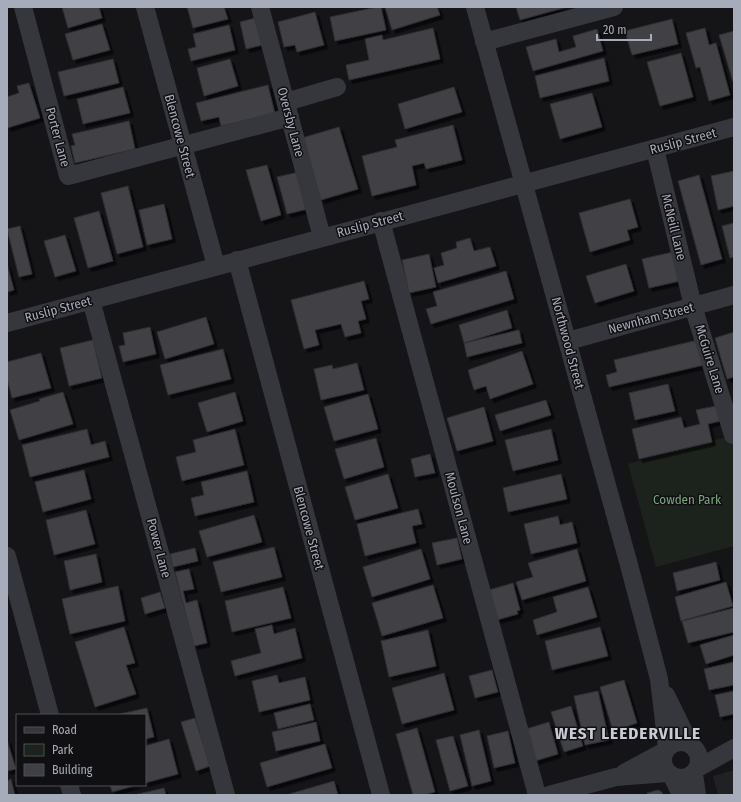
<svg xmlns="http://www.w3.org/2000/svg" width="741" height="802" font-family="'Fira Sans Condensed',sans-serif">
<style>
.built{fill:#212125}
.green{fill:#1b231c}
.building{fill:#3f4045;stroke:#2f2f34;filter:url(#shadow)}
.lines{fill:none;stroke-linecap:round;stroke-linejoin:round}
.minor{stroke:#36373d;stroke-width:18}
.labels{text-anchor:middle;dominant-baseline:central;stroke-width:3;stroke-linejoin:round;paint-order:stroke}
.street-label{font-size:13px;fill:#a6acb9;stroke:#101013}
.park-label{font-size:13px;fill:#7ba57d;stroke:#101013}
.district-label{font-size:17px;font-weight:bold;letter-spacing:1px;fill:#c7cbd4;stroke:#101013}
</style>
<defs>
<filter id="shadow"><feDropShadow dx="3.5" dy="3.5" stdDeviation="0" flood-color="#0009"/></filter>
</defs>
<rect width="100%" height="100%" fill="#151518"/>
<path class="built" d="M734,770V795H718L713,776Z"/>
<path class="green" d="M734,435V546L656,567L628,464Z"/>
<path class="building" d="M62,7H99L102,18L68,28Z
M187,7H224L228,19L193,28Z
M377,7H381L386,30L335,41L330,17Z
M385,7H437L440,15L392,30Z
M516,7H567L520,20Z
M315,12L324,45L297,52L295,45L284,47L278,22Z
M255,18L262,45L246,49L240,22Z
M672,19L678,44L632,55L625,31Z
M102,24L110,50L73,60L65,34Z
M229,25L235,50L191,61L188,49L196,47L193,34Z
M433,28L440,59L349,80L346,65L369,60L365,39L382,35L383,40Z
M705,28L709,45L716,43L730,95L709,101L700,67L696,68L686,33Z
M597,29L603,51L533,71L526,47L556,39L559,52L576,47L573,36Z
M734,31V82H733L719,35Z
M681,53L693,97L660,106L647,62Z
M604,58L609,81L540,98L535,76Z
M113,59L119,83L64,96L58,72Z
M230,59L238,86L204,96L197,68Z
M29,83L40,118L7,128V97L19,93L17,86Z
M268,85L275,114L221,126L219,117L201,121L196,103Z
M123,87L130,113L83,124L77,99Z
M454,87L462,112L405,129L398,104Z
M592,93L602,127L560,139L550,104Z
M129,121L135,149L75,163L71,146L75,145L72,134Z
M453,125L462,160L426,169L424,163L412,166L416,185L372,196L362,156L397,147L395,140Z
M339,127L358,189L321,200L302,138Z
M267,165L281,215L261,221L246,170Z
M734,171V206L718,210L711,176Z
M299,172L308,209L287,214L277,177Z
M699,175L722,259L701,265L678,181Z
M128,186L143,247L117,254L101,193Z
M630,199L638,227L627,230L630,240L590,252L579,213Z
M164,204L172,239L147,245L139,210Z
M99,211L113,261L88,268L74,218Z
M734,223V257L730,258L722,226Z
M20,226L32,274L19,277L7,229Z
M65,235L76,271L55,277L44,241Z
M470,238L474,251L490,247L496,266L438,283L434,268L444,265L441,253L457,248L456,242Z
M673,252L680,281L649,288L642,259Z
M429,254L436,287L409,293L402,260Z
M7,264L14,290L7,292Z
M626,264L634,291L595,303L586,276Z
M506,271L514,299L431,324L426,309L437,306L433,292Z
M364,281L369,299L361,301L366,319L358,321L361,333L345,337L341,324L315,330L319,345L304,349L291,300Z
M507,310L512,328L464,343L459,325Z
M206,317L214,344L165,359L157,332Z
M150,327L156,354L123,362L119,346L125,345L123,333Z
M519,330L522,343L467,357L464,343Z
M734,332V377L727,379L715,338Z
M93,340L102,378L69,386L60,348Z
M698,340L704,365L609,387L606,375L617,372L614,360Z
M223,349L231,379L168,395L160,365Z
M522,351L533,384L490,399L486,386L474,390L468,370Z
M41,353L51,388L12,398L7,379V362Z
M357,363L364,390L321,400L314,369L332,365L333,369Z
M668,384L675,411L635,420L629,393Z
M63,392L73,424L19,440L10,410L40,401L39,399Z
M235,392L243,421L207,432L198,403Z
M368,394L378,429L334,441L324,407Z
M546,400L551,415L500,431L495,415Z
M716,406L720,421L708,424L712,442L639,459L632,429L681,417L684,428L700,424L696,410Z
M484,407L493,441L457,451L447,418Z
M87,429L91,445L105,441L109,457L30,477L22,445Z
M235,429L244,465L182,481L176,457L196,452L193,440Z
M551,429L558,460L513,471L505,440Z
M376,438L384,467L344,479L335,449Z
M430,454L435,473L415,477L411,459Z
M84,470L91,499L43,512L35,482Z
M247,471L254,502L195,516L191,498L204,495L201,482Z
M388,474L398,508L355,520L345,487Z
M561,474L567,499L508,512L503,488Z
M418,509L422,524L412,526L416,543L365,556L357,524Z
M86,510L95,544L54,555L46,520Z
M254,515L262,542L207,557L199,531Z
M558,516L560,525L572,522L577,543L531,554L524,524Z
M457,538L462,559L437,565L432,543Z
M274,547L282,577L221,592L213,562Z
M195,548L198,561L173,567L170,554Z
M421,549L430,579L372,597L363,567Z
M577,549L586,581L522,600L516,582L533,577L528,563Z
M96,554L102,582L70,590L64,561Z
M716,562L720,580L677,591L673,573Z
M189,569L194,589L183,591L186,603L197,600L207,643L194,646L175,572Z
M726,582L733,606L681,621L675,597Z
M513,583L520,610L517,611L518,614L497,620L489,590Z
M433,585L443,618L382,636L372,603Z
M118,586L125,621L70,634L62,599Z
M283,587L291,618L232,632L225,601Z
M588,587L597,617L537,635L533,620L557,612L553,597Z
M160,592L165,608L145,614L141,598Z
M734,608V632L688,643L682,621Z
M272,625L274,634L295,628L302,658L235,676L231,661L261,653L255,629Z
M124,627L135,663L126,665L136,694L95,707L75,642Z
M600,627L608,656L552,670L545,641Z
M428,630L436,666L389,677L381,641Z
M734,635V655L706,664L700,645Z
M734,662V685L709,690L704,669Z
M492,670L498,692L475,698L469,676Z
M444,673L454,710L402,724L392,688Z
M277,675L279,683L305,677L310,700L259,712L252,681Z
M624,680L637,723L613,731L600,687Z
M598,691L609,740L585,745L574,696Z
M734,691V714L720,717L715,695Z
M310,704L314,720L278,729L274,713Z
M571,706L583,746L564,752L551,712Z
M147,708L154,737L145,739V715H115Z
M195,718L210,766L196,771L181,722Z
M316,722L320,741L276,751L272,732Z
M549,722L558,754L535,761L526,729Z
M417,728L435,792L423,795H413L396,734Z
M479,730L491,781L472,786L460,735Z
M508,731L515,763L494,768L487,736Z
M453,736L468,786L450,791L436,740Z
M169,739L178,774L145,783V746Z
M7,740L16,769L7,771Z
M325,744L332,768L267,787L260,763Z
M11,779L15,795H7V781Z
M334,781L338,795H286Z
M110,785H137L112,792Z
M164,788L166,795H134Z
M658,790L662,792L663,795H648L647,793Z"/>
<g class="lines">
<path class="minor" d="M23,7L68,176L290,117
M145,7L216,266
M260,7L322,237
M475,7L629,565L659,679L667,748
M484,42L614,7
M286,102L337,87
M655,149L693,306L733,435
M381,221L537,795
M237,260L381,795
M91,300L226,795
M7,323C249,257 492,193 734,127
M568,341L734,295
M7,556L50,715
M666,695L690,744
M663 760a18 18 0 1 1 36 0a18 18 0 1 1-36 0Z
M698,768L734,748
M624,773L665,751
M694,774L697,795
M672,776L681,795
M69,785L72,795
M549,795L616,777L667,773"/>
</g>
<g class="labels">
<g class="street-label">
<text transform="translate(291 122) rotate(75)">Oversby Lane</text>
<text transform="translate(180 136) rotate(75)">Blencowe Street</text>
<text transform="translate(58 137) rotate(75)">Porter Lane</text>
<text transform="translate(683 141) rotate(-15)">Ruslip Street</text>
<text transform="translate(370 224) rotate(-15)">Ruslip Street</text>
<text transform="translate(674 227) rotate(76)">McNeill Lane</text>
<text transform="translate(58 309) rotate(-15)">Ruslip Street</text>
<text transform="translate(651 318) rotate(-15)">Newnham Street</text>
<text transform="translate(568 343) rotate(75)">Northwood Street</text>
<text transform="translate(710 359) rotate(73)">McGuire Lane</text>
<text transform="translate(459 508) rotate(75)">Moulson Lane</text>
<text transform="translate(309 528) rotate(75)">Blencowe Street</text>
<text transform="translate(159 548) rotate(75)">Power Lane</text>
</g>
<g class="park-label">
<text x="687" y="499">Cowden Park</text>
</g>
<g class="district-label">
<text x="628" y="733">WEST LEEDERVILLE</text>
</g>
</g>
<rect width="741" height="802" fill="none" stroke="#a6acb9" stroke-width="16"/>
<rect x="16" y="714" width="130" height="72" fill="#101013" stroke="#4c4e55"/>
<rect x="24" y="727" width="20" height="6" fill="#36373d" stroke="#4c4e55"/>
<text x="52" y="734" font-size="12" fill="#a6acb9">Road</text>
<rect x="24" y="744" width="20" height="12" fill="#1b231c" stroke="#4c4e55"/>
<text x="52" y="754" font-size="12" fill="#a6acb9">Park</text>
<rect x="24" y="764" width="20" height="12" fill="#3f4045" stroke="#4c4e55"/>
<text x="52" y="774" font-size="12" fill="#a6acb9">Building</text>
<path d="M597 34v6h54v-6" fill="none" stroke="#a6acb9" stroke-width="2"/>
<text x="603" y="34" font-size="12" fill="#a6acb9" stroke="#101013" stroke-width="3" paint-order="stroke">20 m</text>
</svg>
